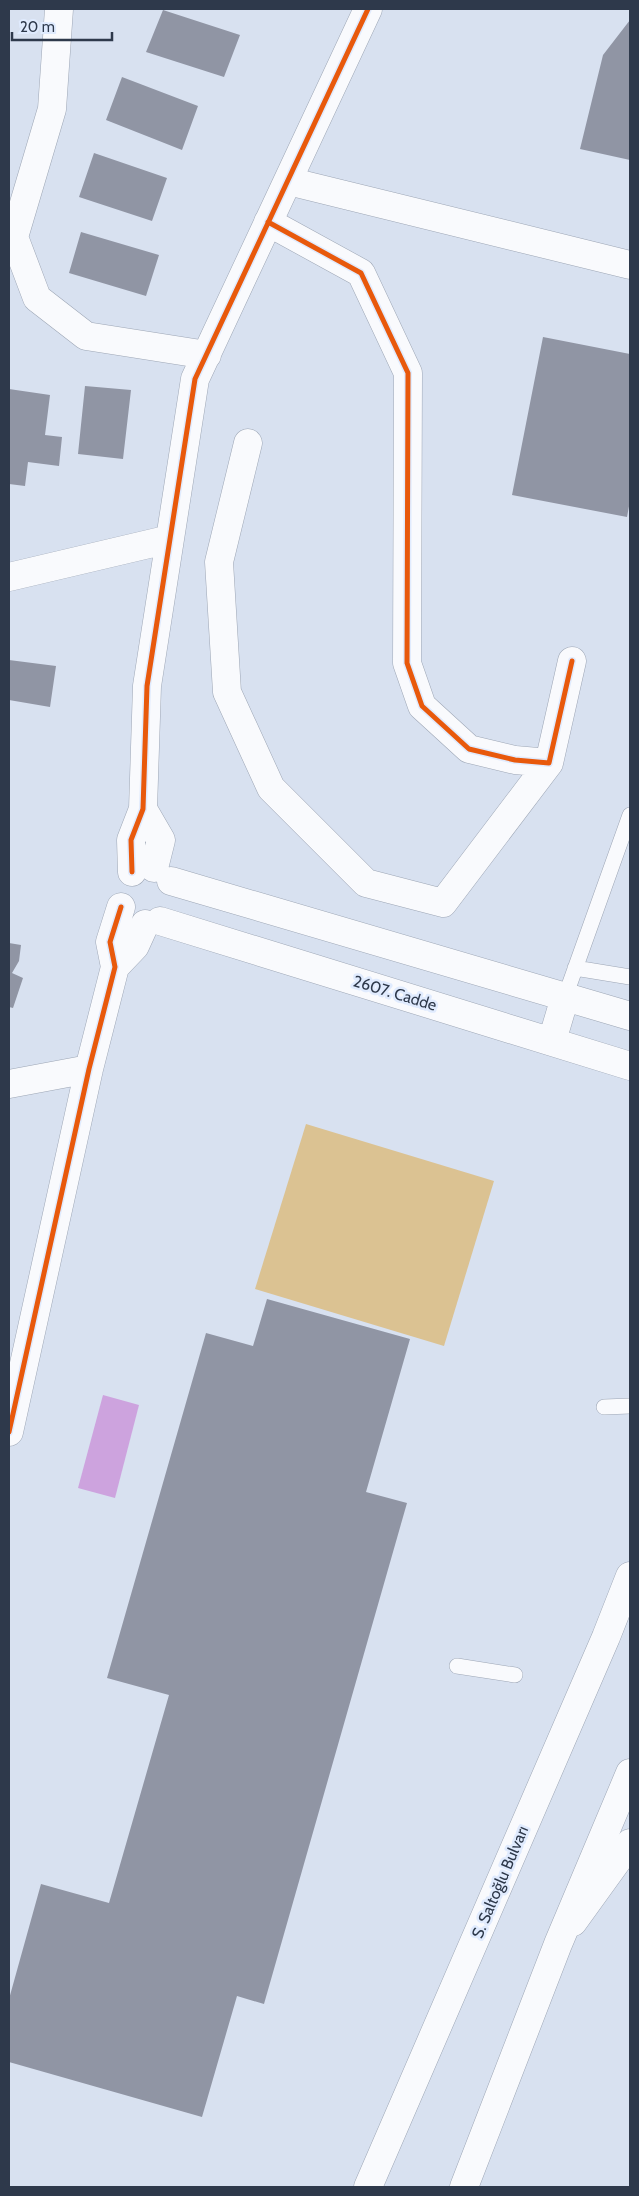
<svg xmlns="http://www.w3.org/2000/svg" width="639" height="2196" font-family="Cabin,sans-serif">
<style>
.green{fill:#dbc292}
.water{fill:#cda3de}
.building{fill:#9095a4}
.lines{fill:none;stroke-linecap:round;stroke-linejoin:round}
.lane-casing{stroke:#9da6b5;stroke-width:16}
.street-casing{stroke:#9da6b5;stroke-width:29}
.secondary-casing{stroke:#9da6b5;stroke-width:29}
.primary-casing{stroke:#9da6b5;stroke-width:29}
.lane{stroke:#f9fafd;stroke-width:15}
.street{stroke:#f9fafd;stroke-width:28}
.secondary{stroke:#f9fafd;stroke-width:28}
.primary{stroke:#f9fafd;stroke-width:28}
.cycleway-casing{stroke:#e0ebfe;stroke-width:8}
.cycleway{stroke:#e8590c;stroke-width:5}
.labels{text-anchor:middle;dominant-baseline:central;stroke-width:5;stroke-linejoin:round;paint-order:stroke}
.street-label{font-size:16px;fill:#2e394b;stroke:#e0ebfe}
</style>
<rect width="100%" height="100%" fill="#d8e1f0"/>
<path class="green" d="M306,1124L494,1181L444,1346L255,1289Z"/>
<path class="water" d="M103,1395L139,1405L115,1498L78,1488Z"/>
<path class="building" d="M163,10L240,35L224,77L146,52Z
M630,20V160L580,149L603,55Z
M122,77L198,106L182,150L106,120Z
M94,153L167,178L152,221L79,197Z
M81,232L159,255L146,296L69,273Z
M543,337L630,354V501L627,517L512,495Z
M85,386L131,390L123,459L78,454Z
M9,389L50,395L45,435L62,437L59,466L28,462L25,486L9,484Z
M9,660L56,666L50,707L9,700Z
M9,943L21,945L19,961L12,973L23,978L13,1008L9,1007Z
M267,1299L410,1339L366,1492L407,1503L264,2004L237,1996L202,2117L9,2062V1999L41,1884L109,1903L169,1695L107,1678L206,1333L253,1346Z"/>
<g class="lines">
<defs>
<path id="lane" d="M575,968L630,977
M565,997L630,815
M604,1407L630,1406
M457,1666L515,1675"/>
<path id="street" d="M59,9L52,109L14,237L37,298L86,336L207,355
M288,181L630,265
M268,222L361,273L408,373L407,663L422,706L469,749L515,760L549,763L572,661
M248,443L219,562L227,692L271,788L366,883L443,903L549,763
M9,577L170,539
M143,809L161,840L154,868
M132,872L131,840L143,809L147,686L195,379L368,9
M171,881L630,1016
M160,921L630,1066
M115,967L135,946L145,924
M552,1041L565,997
M9,1084L89,1069
M9,1432L89,1069L115,967L110,942L121,907"/>
<path id="secondary" d="M573,1922L630,1843"/>
<path id="primary" d="M368,2187L606,1637L630,1576
M464,2187L558,1944L630,1773"/>
</defs>
<use href="#lane" class="lane-casing"/>
<use href="#street" class="street-casing"/>
<use href="#secondary" class="secondary-casing"/>
<use href="#primary" class="primary-casing"/>
<use href="#lane" class="lane"/>
<use href="#street" class="street"/>
<use href="#secondary" class="secondary"/>
<use href="#primary" class="primary"/>
<defs>
<path id="cycleway" d="M268,222L361,273L408,373L407,663L422,706L469,749L515,760L549,763L572,661
M132,872L131,840L143,809L147,686L195,379L368,9
M9,1432L89,1069L115,967L110,942L121,907"/>
</defs>
<use href="#cycleway" class="cycleway-casing"/>
<use href="#cycleway" class="cycleway"/>
</g>
<g class="labels">
<g class="street-label">
<text transform="translate(395 993) rotate(17)">2607. Cadde</text>
<text transform="translate(500 1882) rotate(-67)">S. Saltoğlu Bulvarı</text>
</g>
</g>
<rect width="639" height="2196" fill="none" stroke="#2e394b" stroke-width="20"/>
<path d="M12 32v8h100v-8" fill="none" stroke="#2e394b" stroke-width="2.5"/>
<text x="20" y="32" font-size="15" fill="#2e394b" stroke="#e0ebfe" stroke-width="4" paint-order="stroke">20 m</text>
</svg>
